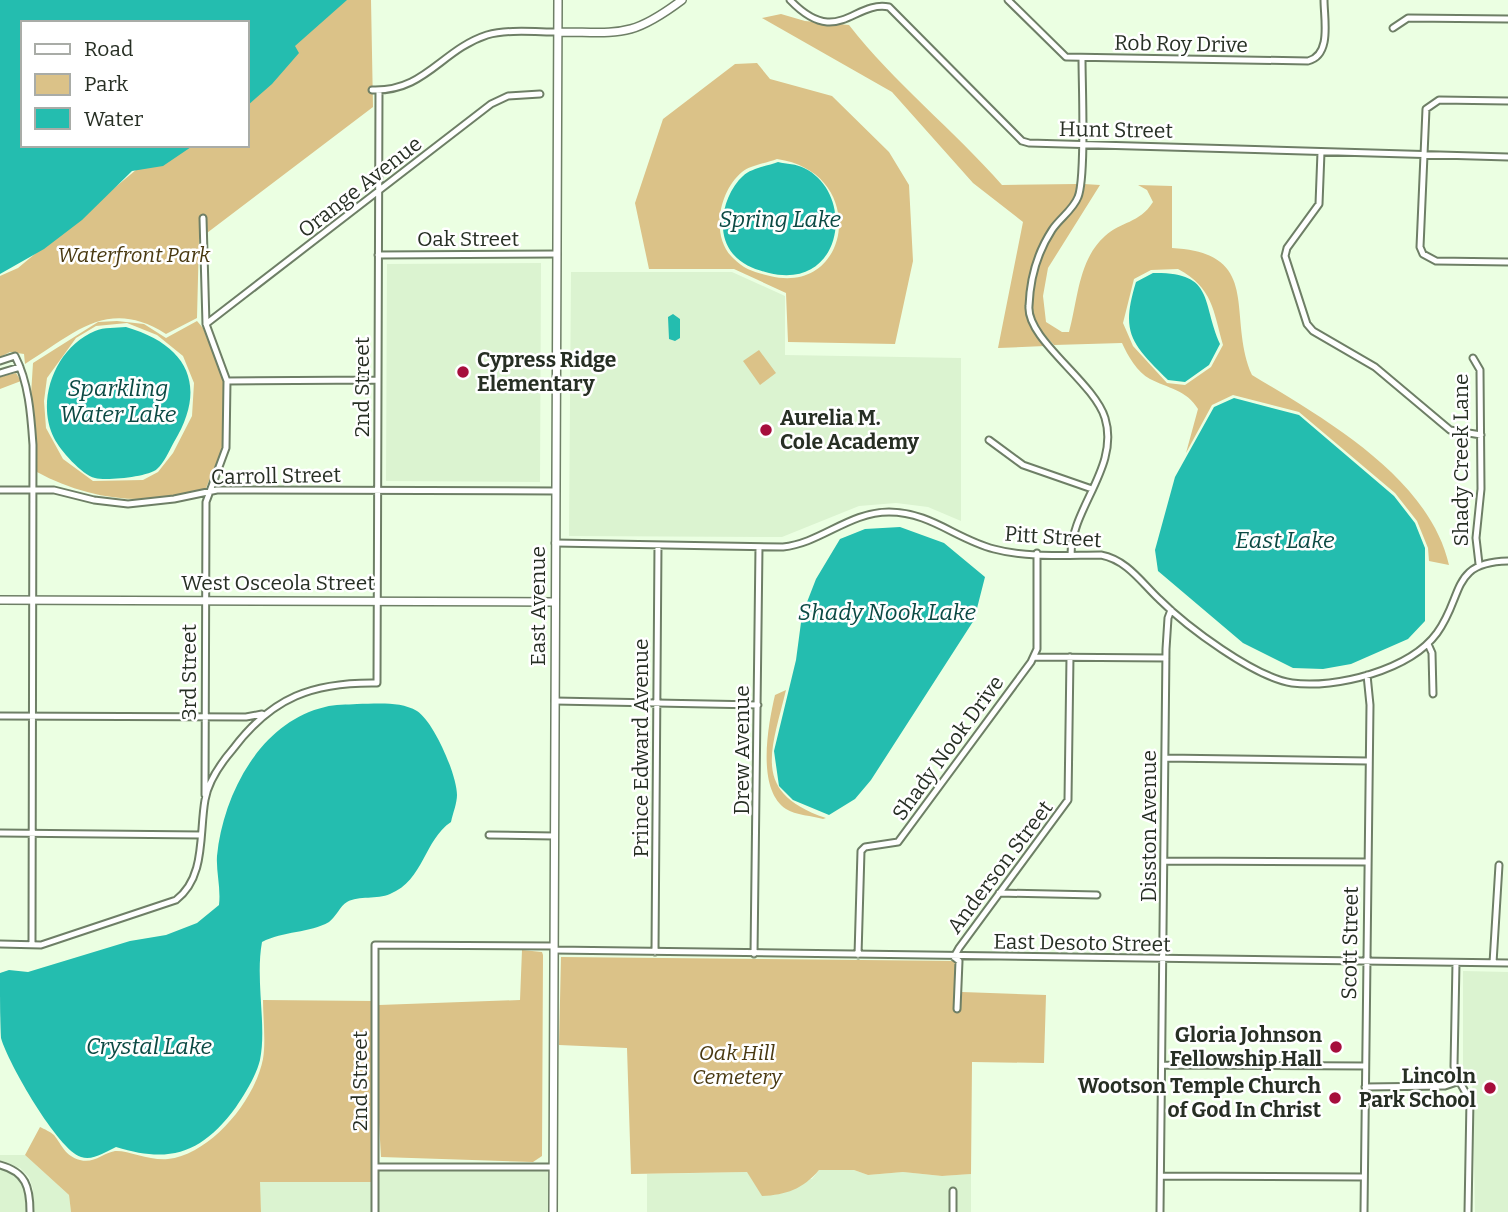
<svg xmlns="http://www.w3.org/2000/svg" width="1508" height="1212" font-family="Bitter,serif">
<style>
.built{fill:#dbf3d0}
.green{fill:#dbc288;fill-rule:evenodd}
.water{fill:#24bdaf}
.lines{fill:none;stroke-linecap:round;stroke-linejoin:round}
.minor-casing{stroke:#6e7f66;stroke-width:9}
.tertiary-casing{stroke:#6e7f66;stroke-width:10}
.minor{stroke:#fff;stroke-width:5}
.tertiary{stroke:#fff;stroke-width:7}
.poi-dot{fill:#a60e3c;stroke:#fff;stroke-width:2.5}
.labels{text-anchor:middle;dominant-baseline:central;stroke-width:5;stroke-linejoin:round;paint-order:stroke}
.street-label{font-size:21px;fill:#272f24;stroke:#fff}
.park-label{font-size:21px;font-style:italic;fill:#493911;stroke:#fff}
.poi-label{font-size:21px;font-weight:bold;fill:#272f24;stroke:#fff;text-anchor:end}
.water-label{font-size:23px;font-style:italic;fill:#0c4a44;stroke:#fff}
</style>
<rect width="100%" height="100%" fill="#ebffe2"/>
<path class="built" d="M541,263L540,482L386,481L387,264Z
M571,272H732L785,296V355L961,358V521L928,507L896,503L859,506L782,537L569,536Z
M1463,971L1508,972V1212H1475L1473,1101L1472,1083L1463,1068Z
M0,1155H25L69,1195L71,1212H33V1189L29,1177L20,1168L0,1161Z
M0,1169L17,1175L24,1183L27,1212H0Z
M819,1170H854L868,1175L903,1172L942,1176L971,1174V1212H956L955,1187L949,1188V1212H647V1174L747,1172L812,1179Z
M379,1171H550V1212H378Z
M259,1182H372V1212H261Z"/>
<path class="green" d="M341,0H371L373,107L199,239L197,318L166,334C108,297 75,333 25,364L24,354L10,352L0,357V276L18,268L166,145H247V78Z
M781,14L805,21L849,25C894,83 953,129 1002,185L1077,184L1074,198L1041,242L1027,286L1026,317L1045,346L998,348L1023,222L973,183L892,92L762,18Z
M757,63L770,79L832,96L889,152L909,185L913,261L895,344L788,342L786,293L734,269H649L635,203L663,119L735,64ZM777,159C869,172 852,296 770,276C754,272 745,270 733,258C710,236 719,191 742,172C750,165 767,163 777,159Z
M1084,184L1100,185L1048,268L1043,296L1046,322L1062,332H1069C1078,300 1078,260 1105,236C1121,221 1139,224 1153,202L1147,190L1138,185L1172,186V248C1264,253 1226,315 1252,375C1323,418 1429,477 1449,565L1429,561L1428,548L1417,521L1395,493L1299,412L1233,395L1212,405L1186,453L1198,409C1187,390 1167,388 1150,379C1137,372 1128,356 1122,343L1054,345C1046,336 1035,326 1032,314C1026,289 1042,250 1056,231C1068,215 1082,205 1084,184ZM1178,269C1213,288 1213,310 1223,345L1211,367L1185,385L1167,383L1133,346L1123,323L1134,279L1151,270Z
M117,321L144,324L166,338L197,321L203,328L224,381L223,447L206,488C150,508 88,500 37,472L31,395L33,363L98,322ZM127,323L157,335L183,356L194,383L192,416L173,453L158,472L143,480L93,481L63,459L46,428L44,401L47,378L76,338L96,326Z
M759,350L776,373L760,385L743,361Z
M16,373L21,381L0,389V377Z
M786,690C771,752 751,793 826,818L823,819C813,816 795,815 786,809C756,789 768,725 775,695Z
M522,950L542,952L543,955L542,1156L533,1162L381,1157L378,1105L379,1005L520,1000Z
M561,957L962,961V992L1046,995L1044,1063L972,1062L971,1174L942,1176L903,1172L868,1175L854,1170H819C803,1189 786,1195 762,1196L747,1172L631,1174L627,1048L559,1045Z
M263,1000L373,1001L372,1182H260L261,1212H71L69,1195L25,1155L40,1127C44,1129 51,1132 54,1135C62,1145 65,1156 80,1160C94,1164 103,1153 115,1151C128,1150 150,1161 168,1159C211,1154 255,1100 263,1059C266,1041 263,1019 263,1000Z"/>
<path class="water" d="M0,0H347L295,46L299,53L272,84L247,106V23H23V145H194L163,166L132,171L82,220L44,249L0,274Z
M778,162C786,164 797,164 804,168C856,193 844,291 769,273C754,269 744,266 733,254C714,232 724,193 743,176C751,168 768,166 778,162Z
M1153,273C1215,272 1201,301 1220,344L1209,365L1185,382L1168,380C1132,344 1120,334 1136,282Z
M673,314L680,319V338L675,341L669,339L668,317Z
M126,327C188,345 208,386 174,442C169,451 164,463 157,469C148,477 106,481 95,478C82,475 60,450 54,438C35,400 56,347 95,331C104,327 116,328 126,327Z
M1234,398L1299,415L1394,496L1415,523L1425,548V621L1408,639L1351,664L1323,669L1293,668L1243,643L1158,571L1155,550L1175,477L1214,407Z
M900,527L944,543L985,577L974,620L871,780L855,799L829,815L793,800L779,786L774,751L796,660L802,615L816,579L840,539L865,529Z
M357,704C376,704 400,701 417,711C434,722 457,775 457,795C457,803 453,813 451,822C424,840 424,880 390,894C377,900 359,895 347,902C340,906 336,917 329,922C310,933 283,931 262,942C255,980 267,1026 260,1060C256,1076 245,1094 236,1107C202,1153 171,1164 116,1147C105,1152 93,1161 81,1157C58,1150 8,1063 1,1038C0,1020 0,992 0,973L9,970L28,972L130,941L166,935L197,923L219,905C221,888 216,872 217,856C223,795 260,722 325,707C335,704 347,705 357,704Z"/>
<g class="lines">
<defs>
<path id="minor" d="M790,0C837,49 854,0 889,7L1022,141L1029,143L1508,157
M1008,0L1066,57L1308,61C1332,55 1324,19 1324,0
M1393,28L1408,18L1508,19
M372,90C425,92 441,50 487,35C508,29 536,32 558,32
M1508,101L1439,100L1426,109L1420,247L1423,254L1436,261L1508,262
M1321,152L1319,204L1287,248L1285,256L1307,324L1313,331L1375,367L1450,430L1481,435
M203,218L206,324L227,381L226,448L206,502L205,795
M378,255L557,254
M206,324L491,104L508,96L540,94
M1473,358L1480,370L1481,489L1476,538L1479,564
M0,361L15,356C29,383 31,416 33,445L32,944
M0,373L20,367
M227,381L378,380
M989,440L1023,465L1092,489
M0,490H54L94,500L128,504L174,499L217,490L556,491
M555,543L783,547C821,543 849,512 889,512C930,512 956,539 994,549C1027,558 1067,555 1101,555C1127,560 1141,582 1159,599C1187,627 1254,677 1292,683C1336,689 1410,670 1437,633C1464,596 1450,562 1508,561
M1071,555C1071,508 1120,467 1105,418C1094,382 1026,339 1029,306C1030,279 1037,253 1052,230C1059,219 1073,210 1078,197C1086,178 1082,85 1082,59
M1428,644L1432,653L1433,694
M1034,657L1166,658
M555,701L758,705
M0,716L246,717L262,714
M1165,758L1368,761
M0,833L201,835
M489,835L554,836
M1164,861L1367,862
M999,893L1097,895
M0,944L41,945L176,900C206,877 199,834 205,800C208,782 221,763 233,749C272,697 313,682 377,683L379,90
M554,950L1508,963
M655,952L658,545
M754,954L759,547
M858,955L861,851L865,847L898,842L1031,662L1037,649V553
M1456,963L1454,1066L1455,1074L1470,1100L1468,1212
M1493,963L1499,865
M957,1009L959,961L954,957L959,948L1068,800L1070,657
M1162,1065L1365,1066
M1365,1087L1445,1086L1460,1081
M0,1165C26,1172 30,1187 30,1212
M375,1167H553
M1161,1176L1364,1177
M953,1191V1212
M375,1212V945L554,946
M1160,1212L1166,649L1168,618L1171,610
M1364,1212L1370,705L1367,675"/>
<path id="tertiary" d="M558,32C620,32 630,39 682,0
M0,600L555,602
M553,1212L558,0"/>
</defs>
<use href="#minor" class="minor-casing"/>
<use href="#tertiary" class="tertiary-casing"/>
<use href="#minor" class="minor"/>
<use href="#tertiary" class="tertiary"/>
</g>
<g class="poi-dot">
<circle cx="463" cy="372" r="7"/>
<circle cx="766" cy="430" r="7"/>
<circle cx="1336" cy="1047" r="7"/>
<circle cx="1490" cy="1088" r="7"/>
<circle cx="1335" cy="1098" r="7"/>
</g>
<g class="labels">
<g class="street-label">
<text transform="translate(1181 44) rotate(1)">Rob Roy Drive</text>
<text transform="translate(1116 130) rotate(1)">Hunt Street</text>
<text transform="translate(360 187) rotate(-38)">Orange Avenue</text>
<text x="468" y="239">Oak Street</text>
<text transform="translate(362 387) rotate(-90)">2nd Street</text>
<text transform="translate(1461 460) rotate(-90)">Shady Creek Lane</text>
<text transform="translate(276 476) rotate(-1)">Carroll Street</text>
<text transform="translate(1053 537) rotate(4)">Pitt Street</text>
<text x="278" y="583">West Osceola Street</text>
<text transform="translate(538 606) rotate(-90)">East Avenue</text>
<text transform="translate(189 672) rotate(-90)">3rd Street</text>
<text transform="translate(641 748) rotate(-90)">Prince Edward Avenue</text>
<text transform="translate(948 748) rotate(-54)">Shady Nook Drive</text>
<text transform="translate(742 750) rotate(-90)">Drew Avenue</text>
<text transform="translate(1149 826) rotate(-90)">Disston Avenue</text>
<text transform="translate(1000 867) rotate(-53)">Anderson Street</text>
<text transform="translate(1082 943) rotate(1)">East Desoto Street</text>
<text transform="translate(1350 943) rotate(-89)">Scott Street</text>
<text transform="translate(360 1081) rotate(-90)">2nd Street</text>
</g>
<g class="park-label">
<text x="134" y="255">Waterfront Park</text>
<text x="737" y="1053">Oak Hill<tspan x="737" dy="24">Cemetery</tspan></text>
</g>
<g class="poi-label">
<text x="477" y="360" text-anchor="start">Cypress Ridge<tspan x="477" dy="24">Elementary</tspan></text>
<text x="780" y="418" text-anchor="start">Aurelia M.<tspan x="780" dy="24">Cole Academy</tspan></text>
<text x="1322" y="1035">Gloria Johnson<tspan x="1322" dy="24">Fellowship Hall</tspan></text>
<text x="1476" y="1076">Lincoln<tspan x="1476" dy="24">Park School</tspan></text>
<text x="1321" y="1086">Wootson Temple Church<tspan x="1321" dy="24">of God In Christ</tspan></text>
</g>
<g class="water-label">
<text x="780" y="219">Spring Lake</text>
<text x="118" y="388">Sparkling<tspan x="118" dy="26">Water Lake</tspan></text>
<text x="1285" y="540">East Lake</text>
<text x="887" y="612">Shady Nook Lake</text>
<text x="149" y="1046">Crystal Lake</text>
</g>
</g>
<rect x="21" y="21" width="228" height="126" fill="#ffffff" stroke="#a9aca7" stroke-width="2"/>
<rect x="35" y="44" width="35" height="10" fill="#ffffff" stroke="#a9aca7" stroke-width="2"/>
<text x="84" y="56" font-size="21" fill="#272f24">Road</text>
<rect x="35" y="74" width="35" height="21" fill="#dbc288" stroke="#a9aca7" stroke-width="2"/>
<text x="84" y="91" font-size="21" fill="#272f24">Park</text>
<rect x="35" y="108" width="35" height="21" fill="#24bdaf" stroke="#a9aca7" stroke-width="2"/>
<text x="84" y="126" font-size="21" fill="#272f24">Water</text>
</svg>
